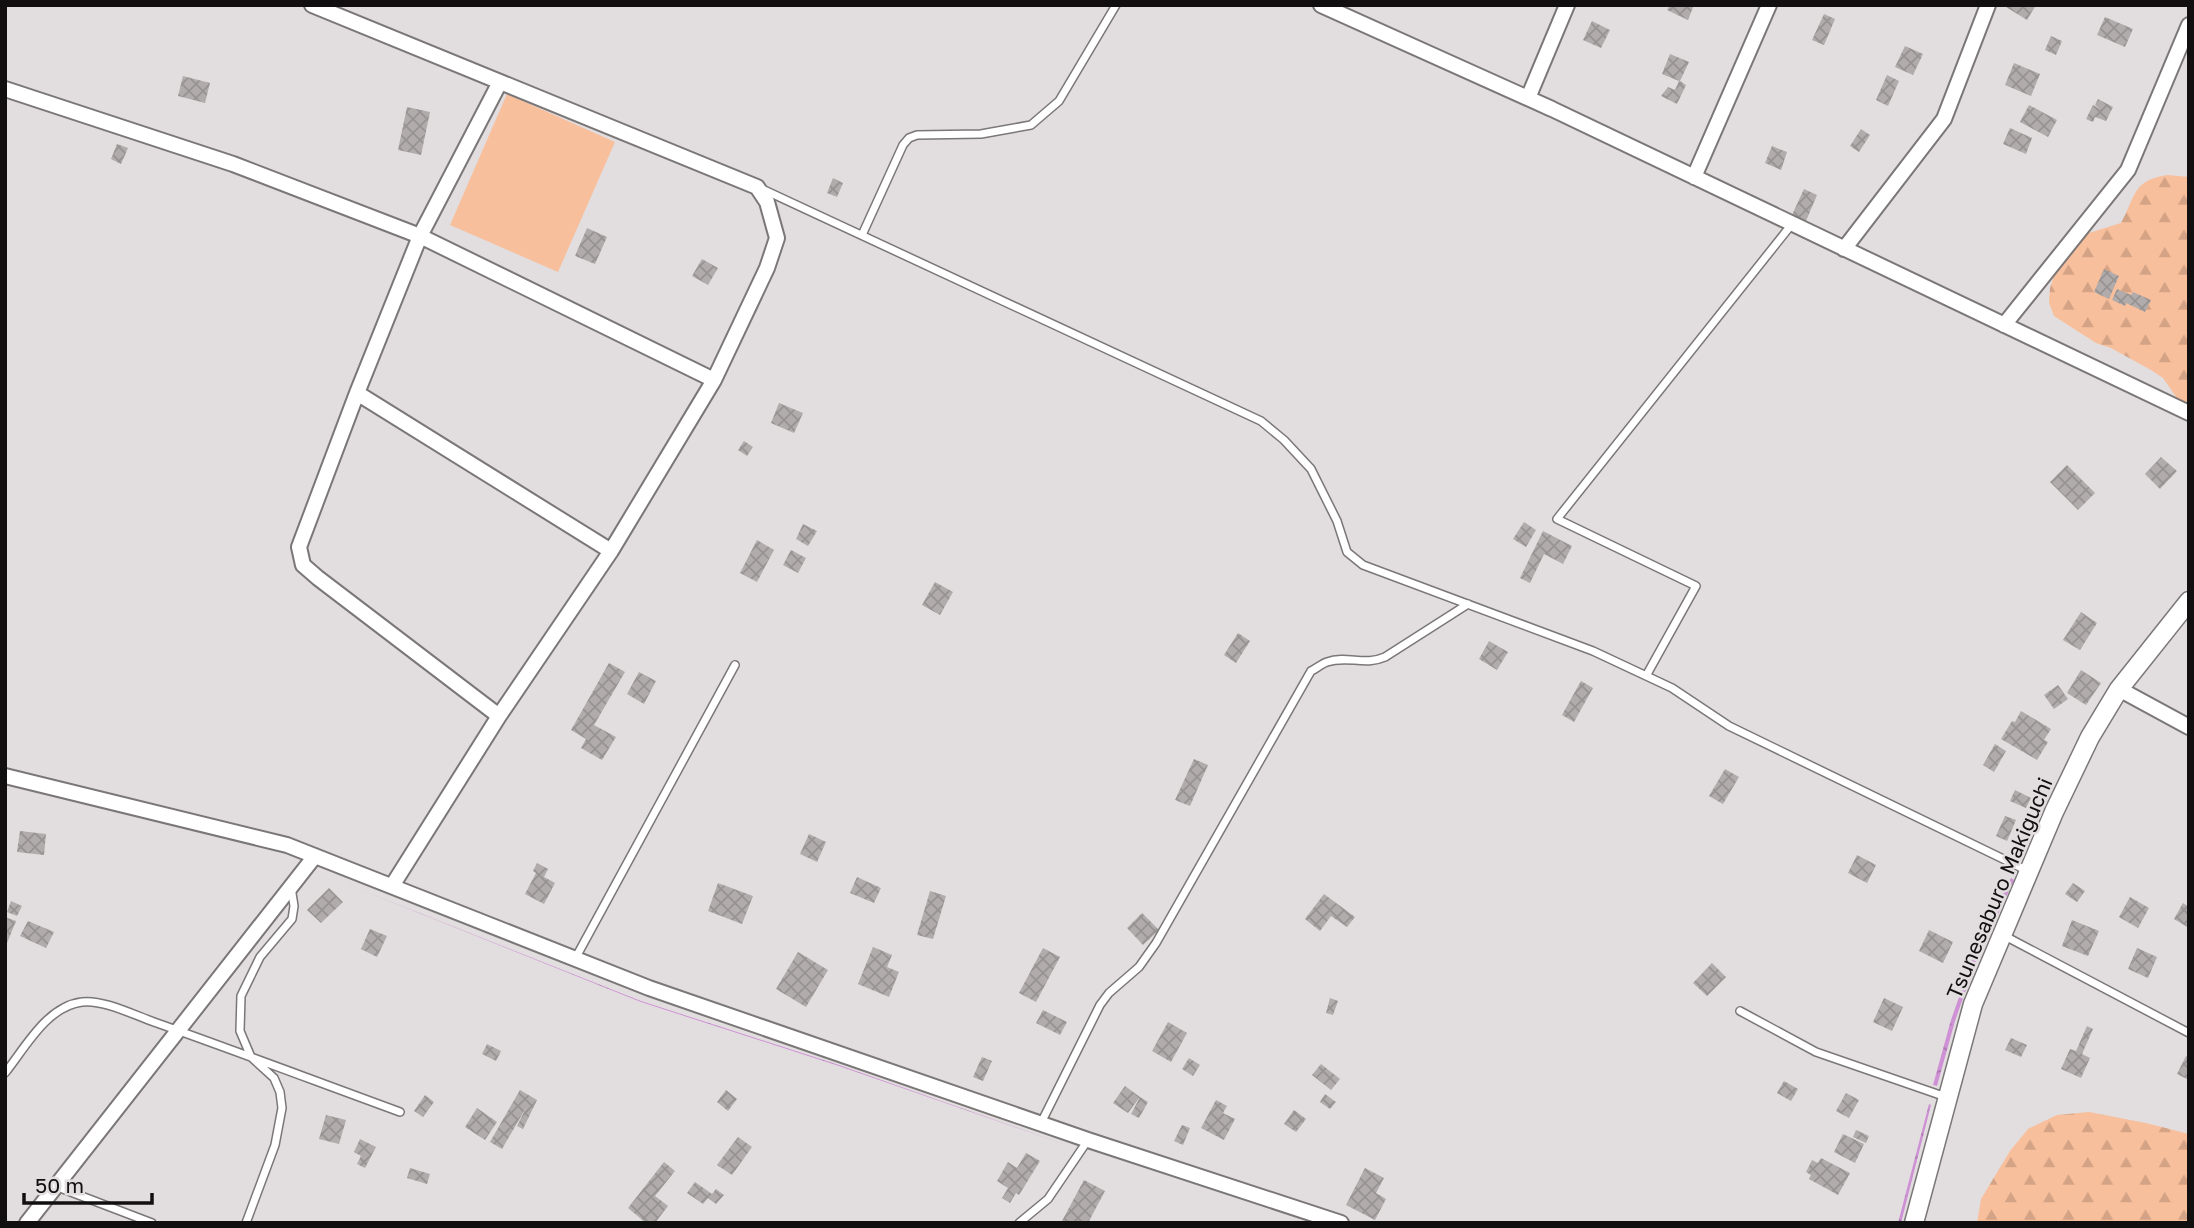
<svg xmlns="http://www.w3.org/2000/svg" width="2194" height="1228" font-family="'Golos Text',sans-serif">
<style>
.forest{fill:url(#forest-firs)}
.green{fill:#f8bf9c}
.water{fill:url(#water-ripples)}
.building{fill:url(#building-cross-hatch)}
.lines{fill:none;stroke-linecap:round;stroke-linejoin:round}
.service-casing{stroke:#7b7777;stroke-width:10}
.minor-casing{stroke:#7b7777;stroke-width:18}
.tertiary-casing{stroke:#7b7777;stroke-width:21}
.service{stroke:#fff;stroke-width:7}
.minor{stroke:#fff;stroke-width:14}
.tertiary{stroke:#fff;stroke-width:18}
.labels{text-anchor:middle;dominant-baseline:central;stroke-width:5;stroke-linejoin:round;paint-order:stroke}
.street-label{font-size:21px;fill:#110f0f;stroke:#e2ddde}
</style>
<defs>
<pattern id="forest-firs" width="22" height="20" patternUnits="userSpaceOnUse" patternTransform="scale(1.75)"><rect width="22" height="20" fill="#f8bf9c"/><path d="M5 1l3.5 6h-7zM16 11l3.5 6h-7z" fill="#d4a385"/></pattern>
<pattern id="water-ripples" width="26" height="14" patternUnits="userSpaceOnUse" patternTransform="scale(1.75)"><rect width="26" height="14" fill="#ce91d5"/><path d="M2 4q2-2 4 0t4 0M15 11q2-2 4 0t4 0" fill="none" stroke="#a675ab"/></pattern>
<pattern id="building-cross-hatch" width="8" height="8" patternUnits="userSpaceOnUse" patternTransform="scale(1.75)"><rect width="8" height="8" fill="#b1acab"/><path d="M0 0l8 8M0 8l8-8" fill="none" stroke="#979392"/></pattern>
</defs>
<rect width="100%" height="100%" fill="#e2ddde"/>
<path class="forest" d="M2168,175L2189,177V406L2179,401L2163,378L2151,370L2111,348L2096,343L2054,316L2049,303L2050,288L2059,261L2076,237L2121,223C2136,196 2132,180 2168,175Z
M2089,1112L2146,1123L2189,1134V1223H1977L1981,1199L2010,1151L2028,1129L2057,1115Z"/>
<path class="green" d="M507,94L615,142L558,272L450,225Z"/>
<path class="water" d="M2011,878L2014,880L1976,961L1955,1021L1937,1086L1933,1085L1951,1020L1972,960Z
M344,883L641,1001L839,1065L1072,1147L839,1066L641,1002Z
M1929,1104L1931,1105L1901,1223H1898Z"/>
<path class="building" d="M1670,5H1694L1688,20L1667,10Z
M2008,5H2036L2027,20L2006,7Z
M1824,14L1835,19L1824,45L1812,40Z
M2105,17L2133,29L2125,47L2097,35Z
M1592,21L1610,30L1601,48L1583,40Z
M2051,36L2062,41L2056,55L2045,50Z
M1905,46L1923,54L1913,75L1895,67Z
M1670,54L1689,62L1680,81L1686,85L1677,104L1661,96L1668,87L1675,90L1679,81L1662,74Z
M2014,63L2040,74L2031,96L2005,85Z
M1887,75L1899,81L1888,106L1876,100Z
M183,76L210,83L205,103L178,96Z
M2098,99L2113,107L2106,121L2095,117L2093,122L2086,119L2093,105L2100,109L2095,105Z
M2029,105L2057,120L2048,137L2020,122Z
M407,107L430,112L421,155L398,150Z
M2010,128L2032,138L2026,154L2003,144Z
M1861,129L1870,135L1859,152L1850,146Z
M117,144L128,148L121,164L111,159Z
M1772,146L1787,152L1781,170L1765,163Z
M833,178L843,183L837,197L827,193Z
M1804,189L1817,195L1806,221L1792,215Z
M587,228L607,237L595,264L575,256Z
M702,259L718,268L708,285L692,276Z
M2104,269L2119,276L2109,299L2094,292Z
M2117,289L2131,295L2133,292L2151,300L2145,312L2126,303L2125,306L2112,300Z
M779,403L803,413L794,433L771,423Z
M744,441L753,447L747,456L738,450Z
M2161,457L2177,471L2160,489L2145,474Z
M2067,465L2095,493L2078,510L2050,482Z
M1524,522L1536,530L1526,547L1513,539Z
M803,524L817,531L808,546L796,539Z
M1543,531L1572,546L1563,564L1544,554L1530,583L1520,578Z
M757,540L774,550L757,582L740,573Z
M791,550L806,558L798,573L783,565Z
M935,582L953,592L940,615L922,605Z
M2081,612L2097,623L2080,650L2063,640Z
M1238,633L1250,641L1236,663L1224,655Z
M1489,641L1508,652L1497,670L1479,659Z
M609,663L625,672L594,725L616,737L602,760L581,748L586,739L571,730Z
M2081,670L2101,683L2086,705L2067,693Z
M639,672L656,681L644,704L627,694Z
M1581,681L1593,688L1574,722L1562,715Z
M2058,685L2068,699L2054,709L2044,695Z
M2021,711L2051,729L2044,740L2048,742L2037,760L2001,739L2012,721L2015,722Z
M1995,744L2006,751L1994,772L1983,765Z
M1194,759L1208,765L1190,806L1175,800Z
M1725,769L1739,777L1723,804L1709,796Z
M2015,790L2031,798L2026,808L2010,801Z
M2005,816L2016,820L2007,841L1996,836Z
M20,831L46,834L44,855L17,852Z
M809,834L826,842L817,862L800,854Z
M1857,855L1876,865L1867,883L1848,873Z
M537,863L548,869L544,877L555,883L544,904L525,894L536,873L533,871Z
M857,877L881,888L874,903L850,893Z
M718,883L753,896L742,924L708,911Z
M2073,883L2085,891L2077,902L2065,894Z
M329,888L343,902L321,923L307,910Z
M930,891L946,896L933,939L917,935Z
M1324,894L1355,917L1347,927L1331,916L1320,931L1305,919Z
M2130,897L2149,908L2138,928L2119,917Z
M11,901L22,906L17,916L7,912Z
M2183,903L2189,907V928L2174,919Z
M1142,913L1159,930L1143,945L1127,928Z
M5,917L16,921L5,948Z
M2072,920L2099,931L2088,956L2062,946Z
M28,921L54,932L46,948L20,936Z
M370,929L387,936L377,957L361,949Z
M1929,930L1953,942L1943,963L1919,951Z
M873,947L892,955L887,967L899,972L889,997L858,984Z
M1043,948L1060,957L1036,1002L1019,993Z
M2137,948L2157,957L2148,978L2128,969Z
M798,952L828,970L806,1007L776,989Z
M1712,963L1726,977L1707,996L1693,983Z
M1330,998L1338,1001L1333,1015L1326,1013Z
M1884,998L1903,1007L1892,1031L1873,1022Z
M1043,1010L1067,1022L1060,1035L1036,1023Z
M1168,1022L1187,1033L1171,1062L1152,1051Z
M2087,1026L2093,1029L2082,1054L2090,1058L2081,1078L2061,1069L2070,1049L2076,1051Z
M2011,1038L2027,1045L2021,1057L2005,1050Z
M487,1044L501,1051L496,1061L482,1054Z
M2186,1056L2189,1057V1080L2177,1074Z
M982,1057L992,1061L983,1081L973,1077Z
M1189,1058L1200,1065L1193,1076L1182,1069Z
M1321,1064L1340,1079L1331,1090L1312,1075Z
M1784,1081L1798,1089L1791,1101L1777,1093Z
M1125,1086L1140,1097L1128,1113L1113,1103Z
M520,1090L537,1100L523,1129L517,1126L527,1106L502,1149L490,1142Z
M726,1090L737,1099L728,1111L717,1102Z
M1846,1093L1859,1100L1849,1118L1836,1111Z
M1325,1094L1336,1102L1330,1109L1320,1102Z
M425,1095L434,1102L423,1117L414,1111Z
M1140,1097L1148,1102L1139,1118L1131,1114Z
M1216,1100L1227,1106L1223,1113L1235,1119L1224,1140L1201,1128Z
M477,1108L497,1122L485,1140L465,1127Z
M1294,1110L1306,1119L1296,1132L1284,1124Z
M326,1115L346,1120L339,1144L319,1139Z
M1182,1125L1190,1128L1183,1145L1174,1141Z
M1856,1130L1869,1136L1866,1143L1853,1137Z
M1843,1134L1864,1144L1855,1163L1834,1152Z
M738,1137L752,1147L732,1175L717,1165Z
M360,1139L376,1147L365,1168L357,1164L361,1156L354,1152Z
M1026,1153L1040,1161L1019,1195L1016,1193L1010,1203L1002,1198L1008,1188L997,1181L1008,1162L1017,1168Z
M1821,1158L1850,1173L1838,1195L1809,1179L1811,1175L1806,1172L1812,1160L1818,1163Z
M664,1162L675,1171L655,1196L668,1206L655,1223H646L628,1208Z
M410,1168L430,1174L427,1184L407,1178Z
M1365,1168L1384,1178L1376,1193L1386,1199L1375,1220L1346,1205Z
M1084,1180L1105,1191L1088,1223H1064L1062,1221Z
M695,1182L712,1194L716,1189L724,1195L716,1204L708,1198L703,1204L687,1193Z"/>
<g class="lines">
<defs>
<path id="service" d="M762,189L1261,421L1284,440L1311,469L1337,521L1347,552L1363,565L1593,651L1672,688L1729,726L2028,871
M862,235L903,145L909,138L917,135L981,134L1031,125L1059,101L1116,5
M1646,676L1696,586L1557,519L1792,224
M2003,935L2189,1033
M575,959L735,665
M1740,1011L1816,1052L1946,1097
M5,1073C25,1048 47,1006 82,1002C102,999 134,1015 154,1022C236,1051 318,1082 400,1112
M1041,1123L1100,1005L1109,993L1139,967L1156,943L1311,671C1316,669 1321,664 1327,662C1347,655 1365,666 1385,657L1468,604
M55,1186L152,1223
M246,1223L275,1145L282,1108L280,1092L274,1078L251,1057L240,1031L241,996L260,957L292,919L294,906L291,887
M1019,1223L1048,1199L1088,1140"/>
<path id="minor" d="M312,5L757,187L767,202L777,238L767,268L714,380L611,551L499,716L392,886
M1321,5L1552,109L2189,413
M5,89L233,164L420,236L714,380
M1528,98L1567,5
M1694,177L1769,5
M1844,249L1944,119L1988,5
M2004,325L2128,170L2189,25
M357,393L611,551
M2119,689L2189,727
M499,716L318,578L303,565L299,547L357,393L420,236L500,82
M5,776L287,845L649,988L1088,1140L1341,1223
M27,1223L315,856"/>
<path id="tertiary" d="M1914,1223L1973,1004L2054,812L2090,737L2119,689L2189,601"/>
</defs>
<use href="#service" class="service-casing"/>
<use href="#minor" class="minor-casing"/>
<use href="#tertiary" class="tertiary-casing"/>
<use href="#service" class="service"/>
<use href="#minor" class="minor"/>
<use href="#tertiary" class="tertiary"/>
</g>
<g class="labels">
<g class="street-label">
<text transform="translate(1999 888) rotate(-67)">Tsunesaburo Makiguchi</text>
</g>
</g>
<rect width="2194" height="1228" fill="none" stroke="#110f0f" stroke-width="14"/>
<path d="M24 1193v10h128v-10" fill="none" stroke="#110f0f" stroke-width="3.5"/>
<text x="35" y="1193" font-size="21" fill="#110f0f" stroke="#e2ddde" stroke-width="5" paint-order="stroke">50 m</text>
</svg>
